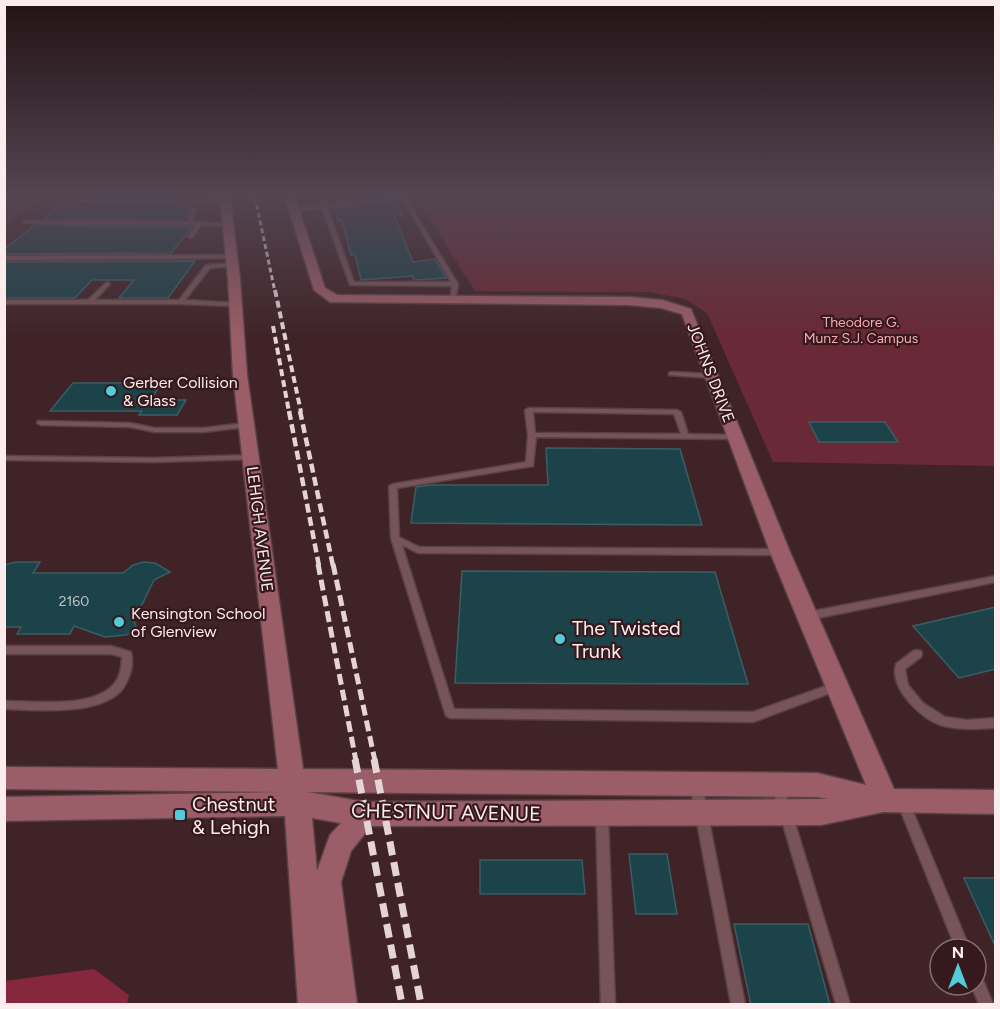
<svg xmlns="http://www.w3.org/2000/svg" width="1000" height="1009" font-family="Figtree,sans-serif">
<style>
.green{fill:#6a2936}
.water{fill:#85273d}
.building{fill:#1c4349;stroke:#385f64;stroke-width:1.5}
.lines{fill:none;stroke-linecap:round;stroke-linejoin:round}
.lane-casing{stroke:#594145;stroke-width:3}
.secondary-casing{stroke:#594145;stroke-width:3}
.lane{fill:#765458;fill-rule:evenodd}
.secondary{fill:#9b5d67;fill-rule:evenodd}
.rail-far4{stroke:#e5d4d5;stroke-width:3;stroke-dasharray:5 3;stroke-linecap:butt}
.rail-far3{stroke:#e5d4d5;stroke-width:4;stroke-dasharray:7 4;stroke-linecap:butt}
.rail-far2{stroke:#e5d4d5;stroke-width:4.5;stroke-dasharray:9 4.5;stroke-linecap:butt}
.rail-far1{stroke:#e5d4d5;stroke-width:5;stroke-dasharray:11 5;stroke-linecap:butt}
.rail{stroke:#e5d4d5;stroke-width:7;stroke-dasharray:14 7;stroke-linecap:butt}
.poi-dot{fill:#53cbda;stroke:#35191d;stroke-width:2}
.labels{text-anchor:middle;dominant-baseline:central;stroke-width:4.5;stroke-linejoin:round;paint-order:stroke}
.far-park-label{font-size:14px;fill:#f8a8b3;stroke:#35191d}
.number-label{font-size:14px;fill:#c4c2c4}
.street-label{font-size:16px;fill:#fceced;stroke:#35191d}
.poi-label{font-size:16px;fill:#fceced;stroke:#35191d;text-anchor:start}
.near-poi-label{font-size:20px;fill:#fceced;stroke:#35191d;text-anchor:start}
.near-street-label{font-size:20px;fill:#fceced;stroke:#35191d}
</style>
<rect width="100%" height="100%" fill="#402327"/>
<path class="green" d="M5,197H41L5,224Z
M416,197H995V466L773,462L707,313L685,299L648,292L475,291Z"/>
<path class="water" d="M94,969L129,995L127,1004H5V981Z"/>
<path class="building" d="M396,202L402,215H394L413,262L435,259L446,278L414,280L413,276L361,280L355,254L351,255L342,221H338L334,208Z
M103,204L177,205L176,207H192L183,220L43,219L58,207H101Z
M35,225L192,227L171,253L4,254V249Z
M195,261L168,298H119L134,280H92L75,298H4V262Z
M73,383H161L151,400H186L177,415H139L142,411H50Z
M809,422H885L898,442H819Z
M546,448L680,449L702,525L411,523L416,487L431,485H548Z
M16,562H40L33,573H123L133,565L144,562L155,563L170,572L154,580L134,621L136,626L134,631L126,635L105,637L74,626L70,634H17L21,627H4V565Z
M462,571L715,572L748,684L455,683Z
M996,607V669L959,678L913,626Z
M629,854H667L677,914H636Z
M480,860H582L585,894H480Z
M964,878H996V948Z
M734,924H808L830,1005H751Z"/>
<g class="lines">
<defs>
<path id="lane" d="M318,197H322L326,205L405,197L458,284L455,302L450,301L452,286L350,285L322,208L294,210L292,209L294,208L321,205ZM403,199L451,282H354L327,207Z
M225,198L227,199V200L183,203L77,202L75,201L77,200L183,201Z
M194,208L196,209L192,222L228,224L230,225L228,226L201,225L192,238H190L188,237L196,225L25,223L23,222L25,221L187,222L192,209Z
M234,255L235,256L232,258L4,260V256Z
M233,263L235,264V266L210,268L185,300L238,303L239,304L236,306L181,304H4V300H88L107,282L110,284L95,300H179L206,265Z
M671,372L713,374L716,376L713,378L669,375V373Z
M529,408L677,410L681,412L688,434L736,435L740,437L736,439L536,437L533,466L397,488L399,537L419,547L779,549L783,552L779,555L418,553L402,545L454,709L753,712L837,682L841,683L842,686L841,689L753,722L450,718L446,716L391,538L389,486L393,484L526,462L528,435L525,410ZM533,412L674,414L681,434L535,433Z
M38,421L130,423L155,428H203L246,423L250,425L246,427L203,432H155L130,427L41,425L37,423Z
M251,455L255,457L254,459L154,462L4,460V456L154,458Z
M996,576V582L808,620L805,619L803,616L805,613L808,612Z
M4,646H111L131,652C133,661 132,671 128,679C126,683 124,688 121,691C97,716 37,710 4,709V701C34,701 93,709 114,684C121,676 121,667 122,657L111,654H4Z
M917,650L921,651L922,654L921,657L905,669L908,685L923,703L945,717L967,720L996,718V728C978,729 962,730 944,726C922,721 889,688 896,664L913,651Z
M696,780L700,781L702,785L745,1004H731L690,785L692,781Z
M778,782L782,783L784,787L850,1004H836L772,787L774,783Z
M904,798L908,800L910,804L970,949H956L898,804L900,800Z
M602,810L606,812L608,816L615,1004H601L596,816L598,812Z
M976,973L981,975L993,1004H979L971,985H976Z"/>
<path id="secondary" d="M220,197H230L240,279L247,375L303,769L817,773L866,785L770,552L682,314L661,308L629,305L330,302L314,290L285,197H295L325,288L337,295L629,297L662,300L691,309L790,552L894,789L996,790V814L883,812L821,825L371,826L351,851L341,882L357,1004H298L285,816L4,821V797L282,792L4,789V767L278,769L233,375L228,279ZM308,792L817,797L828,799L365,802ZM312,818L341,823L330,835L317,871Z"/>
</defs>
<use href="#lane" class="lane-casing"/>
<use href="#secondary" class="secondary-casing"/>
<use href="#lane" class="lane"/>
<use href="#secondary" class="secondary"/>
<path class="rail-far4" d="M255,197L275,292"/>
<path class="rail-far3" d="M275,290L301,412
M273,326L289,412"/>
<path class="rail-far2" d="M289,411L319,566
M300,411L333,566"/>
<path class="rail-far1" d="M318,564L356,761
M333,564L375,761"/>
<path class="rail" d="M355,759L402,1004
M374,759L421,1004"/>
</g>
<linearGradient id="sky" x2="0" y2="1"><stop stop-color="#231315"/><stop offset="0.58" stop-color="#534552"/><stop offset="1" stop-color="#534552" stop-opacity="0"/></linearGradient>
<rect width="1000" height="338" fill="url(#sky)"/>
<g class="poi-dot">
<circle cx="111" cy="391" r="6"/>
<circle cx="119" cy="622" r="6"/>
<circle cx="560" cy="639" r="6"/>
<rect x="174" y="809" width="12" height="12" rx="3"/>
</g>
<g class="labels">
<g class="far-park-label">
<text x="861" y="322">Theodore G.<tspan x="861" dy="16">Munz S.J. Campus</tspan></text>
</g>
<g class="number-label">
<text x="74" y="601">2160</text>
</g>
<g class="street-label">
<text transform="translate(711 373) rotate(69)">JOHNS DRIVE</text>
<text transform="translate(260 529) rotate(83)">LEHIGH AVENUE</text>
</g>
<g class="poi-label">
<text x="123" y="382">Gerber Collision<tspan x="123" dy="18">&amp; Glass</tspan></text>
<text x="131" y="613">Kensington School<tspan x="131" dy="18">of Glenview</tspan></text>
</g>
<g class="near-poi-label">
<text x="572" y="628">The Twisted<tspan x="572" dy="23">Trunk</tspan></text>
<text x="192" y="804">Chestnut<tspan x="192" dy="23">&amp; Lehigh</tspan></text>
</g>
<g class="near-street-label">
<text transform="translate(446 812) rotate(1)">CHESTNUT AVENUE</text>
</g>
</g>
<rect width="1000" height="1009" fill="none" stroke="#fceced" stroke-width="12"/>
<g transform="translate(958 967)"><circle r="28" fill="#35191d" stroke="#856d70" stroke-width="1.5"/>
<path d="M0-4.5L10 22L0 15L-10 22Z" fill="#53cbda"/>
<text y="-9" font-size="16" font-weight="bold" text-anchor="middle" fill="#fceced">N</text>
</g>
</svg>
